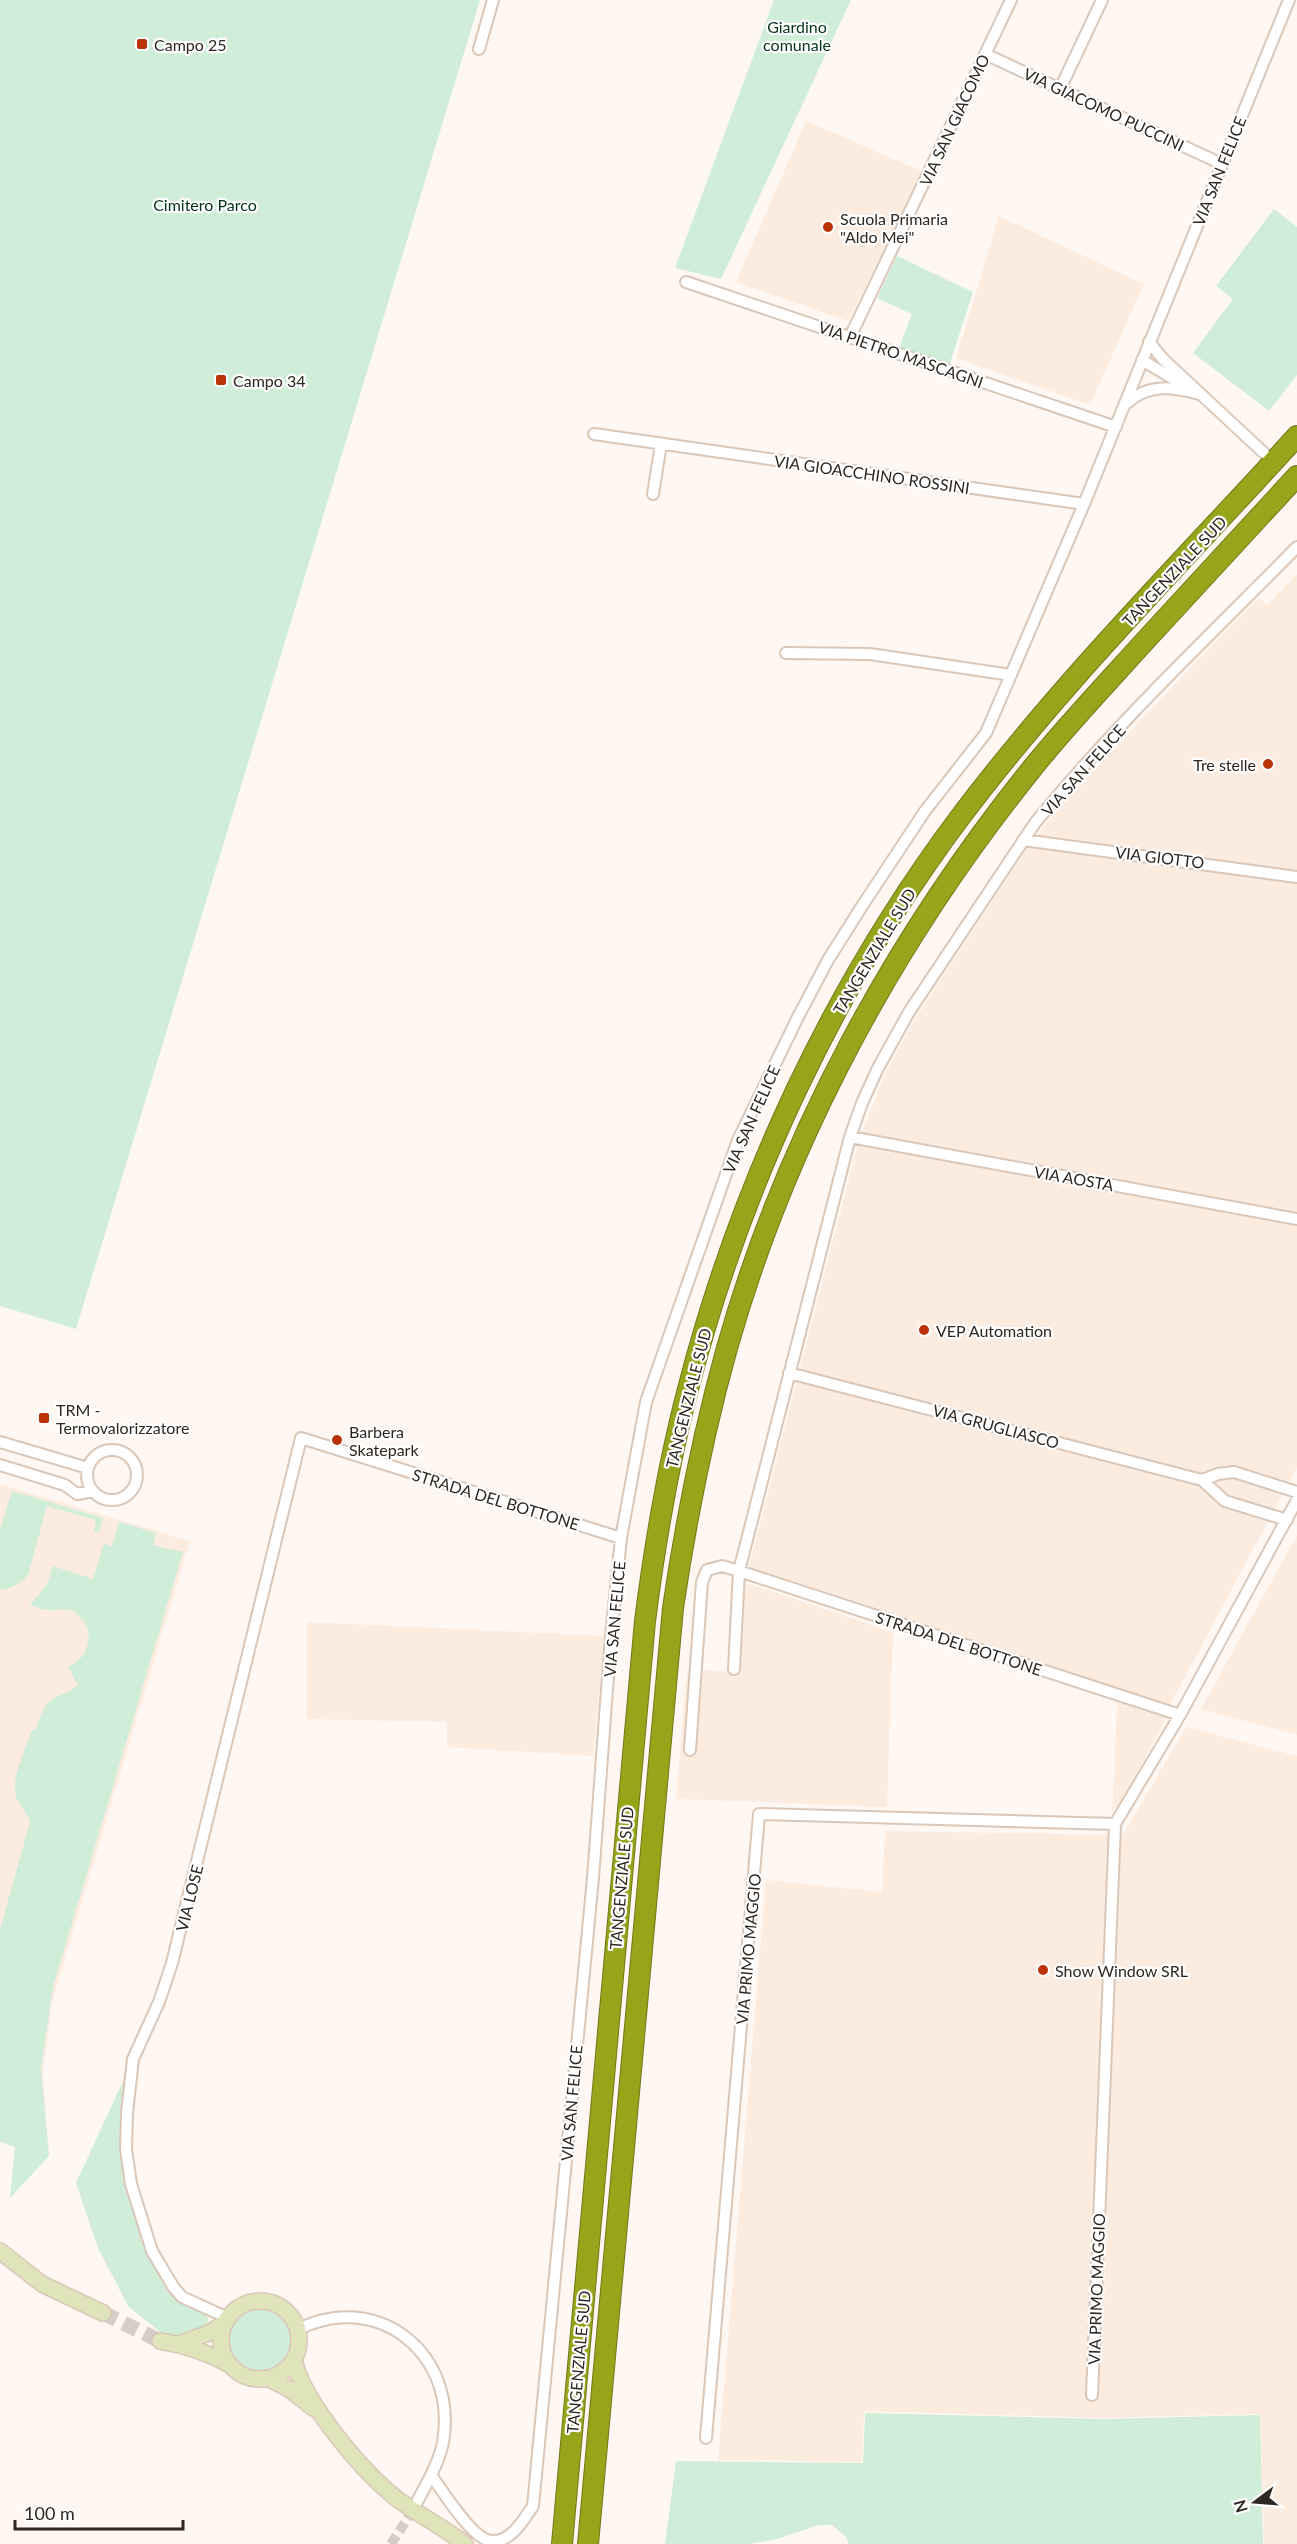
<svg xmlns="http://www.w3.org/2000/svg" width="1297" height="2544" font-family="Lato,sans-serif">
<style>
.built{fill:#fcece0}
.green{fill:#cfedd7}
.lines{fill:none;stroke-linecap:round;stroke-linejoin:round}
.street-tunnel{stroke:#d5cdc7;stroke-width:10;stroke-dasharray:10 5;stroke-linecap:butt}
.secondary-tunnel{stroke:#d5cdc7;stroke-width:15;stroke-dasharray:15 8;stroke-linecap:butt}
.street-casing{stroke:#dac7b8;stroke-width:14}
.secondary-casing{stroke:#dac7b8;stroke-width:18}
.highway-casing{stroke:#72791c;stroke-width:22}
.street{stroke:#fff;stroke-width:10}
.secondary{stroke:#e0e4ba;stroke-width:15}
.highway{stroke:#96a519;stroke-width:20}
.poi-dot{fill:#bb3206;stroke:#fff;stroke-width:2}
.labels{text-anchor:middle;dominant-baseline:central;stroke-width:4.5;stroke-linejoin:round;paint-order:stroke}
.park-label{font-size:16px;fill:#013419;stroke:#fff}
.poi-label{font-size:16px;fill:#2e2721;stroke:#fff;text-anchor:start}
.street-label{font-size:16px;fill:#2e2721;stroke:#fff}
</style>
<rect width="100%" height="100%" fill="#fff7f1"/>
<path class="built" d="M806,121L924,172L848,321L736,282Z
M999,216L1144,284L1090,405L956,358Z
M1297,574V1467L1170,1705L749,1567L859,1140L886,1072L917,1016L1029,845L1064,802L1195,663L1259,598L1267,605Z
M0,1484L190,1541L52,2002L43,2075L49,2156L0,2141Z
M1297,1535V1735L1201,1709Z
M743,1582L893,1632L887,1807L676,1799L687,1669L739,1672Z
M307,1622L605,1636L593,1756L447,1747V1722L307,1719Z
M1117,1702L1166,1718L1120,1805L1111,1810L1113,1803Z
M1186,1727L1297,1756V2544H1264L1260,2414L1106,2418L864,2411L862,2462L718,2460L766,1880L882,1892L885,1831L1123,1835Z"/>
<path class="green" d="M0,0H480L76,1329L0,1306Z
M774,0H851L721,279L675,268Z
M1274,209L1297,227V375L1269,411L1193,353L1233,299L1216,286Z
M897,256L973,292L949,366L899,348L912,314L877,298Z
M12,1491L103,1518L99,1532L94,1531L96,1520L47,1506L28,1575C21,1583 11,1590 0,1589V1530Z
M119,1522L156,1533L153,1545L183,1552L53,1987L41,2068L49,2156L10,2198L15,2147L0,2142V1929L30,1822C27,1811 17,1805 15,1793C13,1773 26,1748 32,1730H36C44,1698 51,1701 78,1686L68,1667C90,1658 97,1629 76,1613C68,1607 58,1611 49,1610C43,1610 36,1607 30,1605L47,1584L53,1566L93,1579L104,1543L112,1546Z
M126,2075C120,2142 124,2204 155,2265C161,2276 168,2291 177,2300C185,2306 198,2308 206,2314L209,2321L207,2327L188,2340L164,2335L128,2306L98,2248L76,2183Z
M221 2340a39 39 0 1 1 78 0a39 39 0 1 1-78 0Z
M865,2413L1105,2419L1260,2415L1263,2544H849L846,2537L832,2525H819L774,2540L748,2544H665L676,2461L863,2463Z"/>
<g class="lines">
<path class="street-tunnel" d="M391,2544L417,2504"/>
<path class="secondary-tunnel" d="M103,2313L160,2341"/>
<defs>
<path id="street" d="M479,49L493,0
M985,54L1222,164
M1060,89L1102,0
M686,282L1116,427
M850,337L1011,0
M1149,342L1163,359L1264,453
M1142,360L1187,387
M1127,403C1149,383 1173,387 1199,394
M594,434L1084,504
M653,494L661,444
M786,653L870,654L1011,675
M1023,840L1297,877
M850,1137L1297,1219
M789,1373L1202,1480L1218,1474L1234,1472L1297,1492
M0,1442L88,1468
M87 1475a25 25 0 1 1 50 0a25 25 0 1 1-50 0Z
M0,1465L65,1485L77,1494L93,1491
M1202,1480L1225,1501L1287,1520
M734,1669L739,1571L850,1137L862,1103L878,1068L909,1012L1035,823C1115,725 1208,637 1297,547
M690,1750L702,1582L707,1570L722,1566L739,1571L1180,1715
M228,2318L182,2297L174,2288L152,2251L131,2184L126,2149L127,2113L133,2059L159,2002L172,1963L301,1438L621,1538
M297,2330C375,2290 454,2350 444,2435C442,2458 428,2481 417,2502
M1092,2395L1115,1824L1180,1715L1297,1500
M706,2438L759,1814L1115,1824
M431,2475C442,2490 472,2539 491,2541C511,2543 524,2519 533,2506L593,1878L611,1636L621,1538L646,1402L738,1140L798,1017L828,960L862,906L925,811L986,733L1084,504L1289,0"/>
<path id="secondary" d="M0,2251L42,2284L103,2313
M221 2340a39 39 0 1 1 78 0a39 39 0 1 1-78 0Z
M160,2341C185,2345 207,2352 230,2365
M178,2344L209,2333L226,2322
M294,2359C302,2401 365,2475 400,2501C421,2516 444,2528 465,2544
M267,2378L289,2389L313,2408"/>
<path id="highway" d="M562,2544L645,1621C655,1543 668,1465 688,1389C741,1184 834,985 961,816C1063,681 1183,561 1297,436
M588,2544L673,1608C686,1520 703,1434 727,1348C787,1136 896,937 1034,766C1069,723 1107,683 1144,642C1195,587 1246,532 1297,476"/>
</defs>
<use href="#street" class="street-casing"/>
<use href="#secondary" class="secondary-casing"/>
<use href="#highway" class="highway-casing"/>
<use href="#street" class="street"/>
<use href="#secondary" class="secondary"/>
<use href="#highway" class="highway"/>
</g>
<g class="poi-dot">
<rect x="136" y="38" width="12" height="12" rx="3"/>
<circle cx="828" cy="227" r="6"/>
<rect x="215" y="374" width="12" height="12" rx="3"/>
<circle cx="1268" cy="764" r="6"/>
<circle cx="924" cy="1330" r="6"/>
<rect x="38" y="1412" width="12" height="12" rx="3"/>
<circle cx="337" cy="1440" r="6"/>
<circle cx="1043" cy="1970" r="6"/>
</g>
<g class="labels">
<g class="park-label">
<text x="797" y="26">Giardino<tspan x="797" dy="18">comunale</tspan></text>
<text x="205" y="204">Cimitero Parco</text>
</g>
<g class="poi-label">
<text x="154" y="44">Campo 25</text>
<text x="840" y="218">Scuola Primaria<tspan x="840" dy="18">"Aldo Mei"</tspan></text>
<text x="233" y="380">Campo 34</text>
<text x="1256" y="764" text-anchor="end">Tre stelle</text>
<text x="936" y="1330">VEP Automation</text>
<text x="56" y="1409">TRM -<tspan x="56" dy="18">Termovalorizzatore</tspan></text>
<text x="349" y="1431">Barbera<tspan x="349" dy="18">Skatepark</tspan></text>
<text x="1055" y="1970">Show Window SRL</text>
</g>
<g class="street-label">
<text transform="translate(1104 109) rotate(25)">VIA GIACOMO PUCCINI</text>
<text transform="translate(954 120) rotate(-65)">VIA SAN GIACOMO</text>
<text transform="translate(1219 171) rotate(-68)">VIA SAN FELICE</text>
<text transform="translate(901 354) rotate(19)">VIA PIETRO MASCAGNI</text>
<text transform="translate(872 474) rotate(8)">VIA GIOACCHINO ROSSINI</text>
<text transform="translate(1174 571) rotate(-47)">TANGENZIALE SUD</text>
<text transform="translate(1083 770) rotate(-48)">VIA SAN FELICE</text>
<text transform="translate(1160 857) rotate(7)">VIA GIOTTO</text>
<text transform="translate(874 951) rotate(-59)">TANGENZIALE SUD</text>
<text transform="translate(751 1119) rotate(-66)">VIA SAN FELICE</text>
<text transform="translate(1074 1178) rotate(10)">VIA AOSTA</text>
<text transform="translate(688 1398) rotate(-76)">TANGENZIALE SUD</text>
<text transform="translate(996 1426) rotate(15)">VIA GRUGLIASCO</text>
<text transform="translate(496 1499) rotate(17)">STRADA DEL BOTTONE</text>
<text transform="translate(614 1619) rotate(-85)">VIA SAN FELICE</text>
<text transform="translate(959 1643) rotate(18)">STRADA DEL BOTTONE</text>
<text transform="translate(621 1878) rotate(-85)">TANGENZIALE SUD</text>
<text transform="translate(189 1898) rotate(-76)">VIA LOSE</text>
<text transform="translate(748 1949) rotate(-85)">VIA PRIMO MAGGIO</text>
<text transform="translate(571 2103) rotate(-85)">VIA SAN FELICE</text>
<text transform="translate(1096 2289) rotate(-88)">VIA PRIMO MAGGIO</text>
<text transform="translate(578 2362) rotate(-85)">TANGENZIALE SUD</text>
</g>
</g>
<g transform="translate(1255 2502) rotate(254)" stroke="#ffffff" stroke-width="4.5" paint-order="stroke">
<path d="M0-4.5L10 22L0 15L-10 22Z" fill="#2e2721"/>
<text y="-9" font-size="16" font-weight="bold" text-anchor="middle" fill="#2e2721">N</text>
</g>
<path d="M15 2520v9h168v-9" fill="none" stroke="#2e2721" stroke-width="3"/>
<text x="24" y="2520" font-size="18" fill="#2e2721" stroke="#ffffff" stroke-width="4.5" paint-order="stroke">100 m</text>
</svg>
